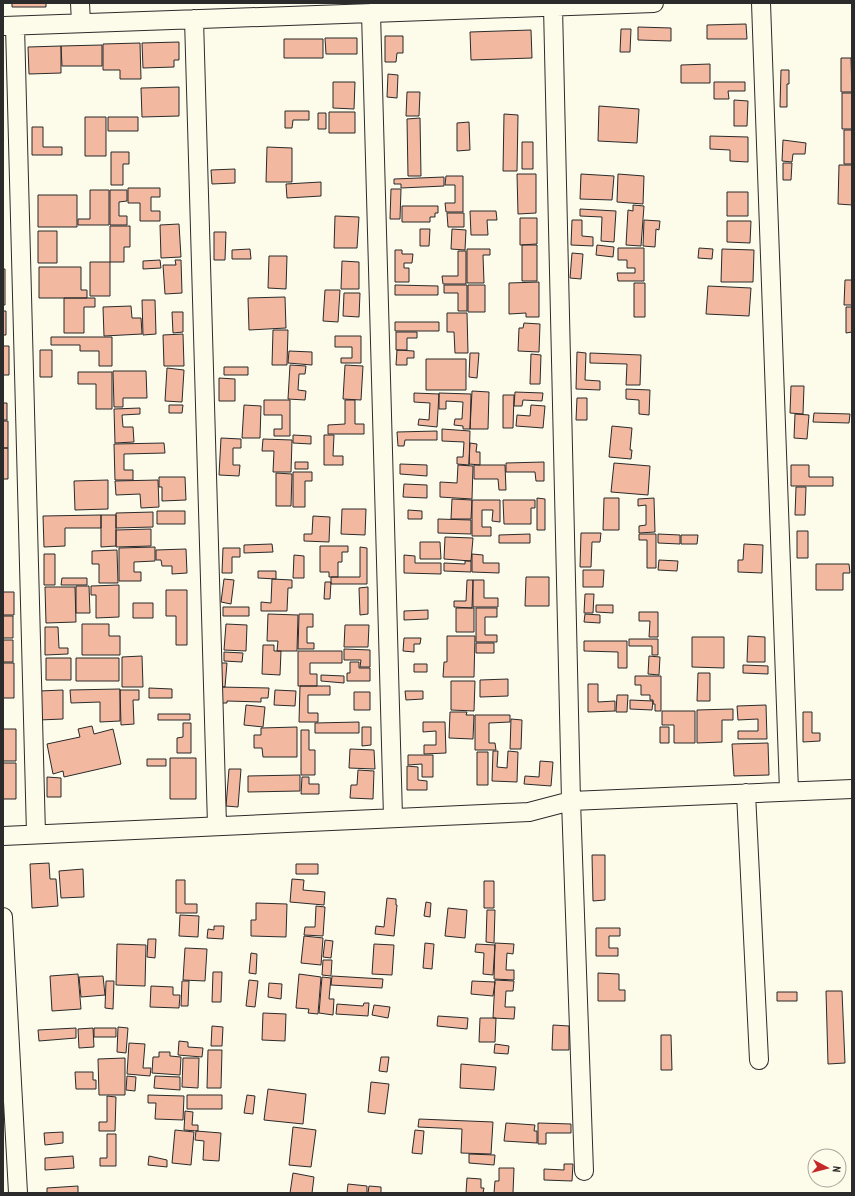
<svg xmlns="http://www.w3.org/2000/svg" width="855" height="1196" font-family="'PT Sans Narrow',sans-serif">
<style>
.building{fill:#f2b8a0;stroke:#2b2b2b}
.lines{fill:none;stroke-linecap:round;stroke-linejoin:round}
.minor-casing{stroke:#2b2b2b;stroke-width:20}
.minor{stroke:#fdfbea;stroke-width:18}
</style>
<rect width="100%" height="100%" fill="#fdfbea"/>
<path class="building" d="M12,3H46V7H12Z
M746,24L747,39H707V25Z
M638,27L671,28V41L638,40Z
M621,29H631L630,52H620Z
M531,30L532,58L471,60L470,32Z
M385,36H403V53H397L396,62H385Z
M325,38H357V54H326Z
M284,39H323V58H284Z
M179,42V60H174V67L143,68L142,43Z
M140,43L141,79H120V70H103V44Z
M102,45V66H62L61,46Z
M61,46V73L29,74L28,47Z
M841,58H851L852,92H841Z
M710,64V83H681V65Z
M781,70H789V84H787V107H780Z
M388,74L398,75L397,98L387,97Z
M333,82H355L354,109L333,108Z
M714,82H745V91H728L729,99H714Z
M179,87V116L142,117L141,88Z
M407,92H420L419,116H406Z
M842,93H852V129H842Z
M734,100L748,101L747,126H734Z
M599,106L639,109L637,143L598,141Z
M285,111H309V120H293L292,128H285Z
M329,112H355V133H329Z
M318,113H326V129H318Z
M504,114L518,115L517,171H503Z
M85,117H106V156H85Z
M108,117H138V131H108Z
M420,118L421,176H408L407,119Z
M469,122L470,150L457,151V123Z
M32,127H43V147H62V155H32Z
M844,130H852V164H844Z
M710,136L748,137V162L730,161V150L710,149Z
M783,140L806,143L805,154H793L792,162L782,161Z
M522,142H533V169H522Z
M267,147L292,148V182H266Z
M111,152H129V164H123V185H111Z
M783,163H792L791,180H783Z
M839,165H852V205L838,204Z
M235,169V183L212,184L211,170Z
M517,174H536V213L518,214Z
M581,174L614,176L612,200L580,199Z
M618,174L644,176L643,204L617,202Z
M446,176H463V212H446L445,203H455V185H445Z
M444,177V186L401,188V184H394V179Z
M321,182V196L287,198L286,184Z
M128,188H160V197H151V211H160V221H140V203H128Z
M391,189H401L400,219H390Z
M90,190H109V225H78V219H90Z
M110,190H127V201L119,202V216H127V225H110Z
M727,192H748V216H727Z
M38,195H77V227H38Z
M633,205L644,206L641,246L626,245L628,210L633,211Z
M402,206H438V213H435V217H430V222H402Z
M580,209L616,211L614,242L601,241L602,217L580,216Z
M470,211H496L497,220H487L488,235H471Z
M447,213H464V227H448Z
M335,216L359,217L357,248H334Z
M520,218H537V244L520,245Z
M572,220H582V236L593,237V246L571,245Z
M644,220L660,221L659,230L656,229L655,247L643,246Z
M727,221H751L750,243L727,242Z
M179,224L181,257L161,258L160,225Z
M110,226H130V247H124V262H110Z
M420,229H430L429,246H420Z
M452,229L466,230L465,250L451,249Z
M38,231H57V263H38Z
M214,232H226L225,260H214Z
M522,245H537V281H522Z
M597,245L614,247L613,257L596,255Z
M618,248H644V281H618L617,273H635V268H627V260H618Z
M699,248L713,249L712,259L698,258Z
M250,249L251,259H232V250Z
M467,249H490V255H483L484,283H467Z
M722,249L754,250L753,282H721Z
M395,250H402V254H413L412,263H404V268H409V282H395Z
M458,251H466V284H443L442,276H458Z
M572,253L583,254L581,279L570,278Z
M269,256H287L286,289L268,288Z
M160,260L161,268L143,269V261Z
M175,260H181L182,293L165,294L163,265H176Z
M342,261L359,262V289H341Z
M90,262H110V296H90Z
M39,267H81V290H87V298H39Z
M3,269H5V305H3Z
M845,280H852V305H844Z
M539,282V317H526V313L509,314V283Z
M634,283H645V317H634Z
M395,285L438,286V295H395Z
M444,285H467V311H458V293H444Z
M468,285H485V312H468Z
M708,286L751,288L749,316L706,314Z
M325,290H340L338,322L323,321Z
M344,293H360L359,317L343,316Z
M285,297L286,328L249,330L248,298Z
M64,298H95V307H84V333H64Z
M142,300H155L156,334L143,335Z
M131,306L132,318H141L142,334L104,336L103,307Z
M846,307H852V332L846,333Z
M3,311H6V335H3Z
M172,312H183V332L173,333Z
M447,313H467L468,353H455L454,332H447Z
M395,322H439V331H395Z
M524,323L540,324L539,352L518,351L519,328H523Z
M273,330H288L287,365H272Z
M396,332H417V338H407V350H396Z
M183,334L184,366H164L163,335Z
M335,336H361V363H341V358H352V347H335Z
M51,337H112V366H99V351H80V345H51Z
M3,346H9V375H3Z
M40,350H52V377H40Z
M397,350L414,351V358H407V365H396Z
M289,351L312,352V365L288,363Z
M577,352L586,353L585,380L600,381V390L576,389Z
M470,353H479L477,378L469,377Z
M590,353L641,355L640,385H626L627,364L590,363Z
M531,354L541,355L540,384H530Z
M426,359H466V390H426Z
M290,365L306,366L305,374H299L298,390L306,391L305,400L288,399Z
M345,365L363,366L361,400L343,399Z
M224,367H248V375H224Z
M167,368L184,370L182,402L165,401Z
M113,371H146L147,398H123V407H114Z
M78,372H112V409H96V384H78Z
M219,378L235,379V401H219Z
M791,386H804L803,414L790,413Z
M626,389L650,390L649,415L639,414V400L626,399Z
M472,391L489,392L488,429H470Z
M515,392L543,393L542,401L523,400L522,406H514Z
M414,393L439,394L437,427L418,425L419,419L429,420L430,403L414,402Z
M439,393L471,394L470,429H463V426L454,425L455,419H462L463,402L446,401V409H439Z
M503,395H514L513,428H503Z
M577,398H587V420H576Z
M264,400H290V436H274V429H282V415H264Z
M345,400H355V424H364V434H328V425L345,424Z
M3,403H7V420H3Z
M169,405H183L182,413H169Z
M244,405L261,406L260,438H242Z
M531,405L545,406L543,428L516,426L517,415L530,416Z
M140,408V414L122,415L123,427H133L134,442L115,443L114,409Z
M814,413L850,414L849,423L813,422Z
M795,414L809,415L807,439L794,438Z
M3,421H8V448H3Z
M612,426L632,428L630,450H632L631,459L609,457Z
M442,429L470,431L469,465L457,464V457H463L464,442L442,441Z
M437,431V440H405L404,446H398L397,432Z
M293,435L311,436V444L293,443Z
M324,435H334L333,456H343V465H324Z
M221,438L241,439V448H233V465H240L239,476L219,475Z
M263,439L292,440L291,472H273L274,451H262Z
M164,443L165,453L124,454V470H133V480H115L114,444Z
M470,443L477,444L476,452H480V465L469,464Z
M3,448H8V479H3Z
M295,462H308V469H295Z
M544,462V481H536L535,472H506V463Z
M614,463L650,466L648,495L611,492Z
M400,464L427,465V476L400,474Z
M458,465L473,466L472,499L440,497V482L457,483Z
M474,465H505L506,490H499L498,479H474Z
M791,465H809V477H833V486H791Z
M293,472H312V481H305V507H293Z
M276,473L292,474L291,506H276Z
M159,477H185L186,500L162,501V487H159Z
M108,480V509L75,510L74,481Z
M158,480L159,507L141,508L140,494L116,495L115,481Z
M404,484L427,485V498L403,497Z
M796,487H806L805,515H795Z
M537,498L545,499V530H537Z
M604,498H619V530H603Z
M654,498L655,532L639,533V526L646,525V505L638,506V499Z
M452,499L472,500L471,519H451Z
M472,500H500V522L492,521L493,510H482V527H491V536H472Z
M503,500H535V508H531V524H504Z
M342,509H366L365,535L341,534Z
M408,510L422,511V519H408Z
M157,511H185V524H157Z
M153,512V527L116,528V513Z
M101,515H116V546L101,547Z
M101,515V528H65V546L44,547L43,516Z
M313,516L330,517L329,542L304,541V534H312Z
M438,519L471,520V534L438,533Z
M151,529V546L116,547V530Z
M797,531H808V558H797Z
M581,533H601L600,542H592L591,567H580Z
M530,534V543H499V535Z
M639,534H656V568H647V540H639Z
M658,534L680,535V544L658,543Z
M681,535H698L697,544H681Z
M445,537L473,538L471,561L444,559Z
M420,542H440L441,559H420Z
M272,544L273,552L244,553V545Z
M744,544L763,545L762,573L738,572V560H743Z
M320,546H348V552H342V562H338V577H329V572H320Z
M155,547V561L134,562V572H141V581H119V548Z
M360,547L367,548V584H331V577H360Z
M223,548H240V557H232V573H222Z
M186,549L187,573L172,574V566H162L161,560H156V550Z
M117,550L118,583H99V564H92V551Z
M44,554H55V585H44Z
M472,554L483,555V563H499V573L472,572Z
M294,555L304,556V578H293Z
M404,555L415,556V563H441V574L404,573Z
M659,560L678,561L677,571L658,570Z
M465,561H471V572L444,571V563L465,564Z
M816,564H849L850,573H843V590H816Z
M583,570H604L603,587H583Z
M258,571H276V579L258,578Z
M526,577H549V606H525Z
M62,578H87V585H61Z
M224,579L234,580L231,604L221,602Z
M272,579L292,580V588H288L287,611H261V602L271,603Z
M467,580H473L472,608L454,607V601H466Z
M473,580H484V598H498V607H473Z
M325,582H331L330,599H324Z
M119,585V617L96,618V595H91V586Z
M76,586H89L90,613H76Z
M45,587H75L76,622L46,623Z
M368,587V614L360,615L359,588Z
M166,590H187V645H176V616H166Z
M3,592H14V615H3Z
M585,594H594L593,613H584Z
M133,603H153V618H133Z
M596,605H613V613L596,612Z
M223,607H249V616H223Z
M456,608H474V632H456Z
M476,608H497V617H485V635H497V642H476Z
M428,610V619L404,620V611Z
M639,612H658V637H649L650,621H639Z
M268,614L298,615L297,651H277L278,641H267Z
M299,614H313V627H307V643H314V649H298Z
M585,614L600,615V623L584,622Z
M3,616H13V638H3Z
M82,624H109V636H120V655H82Z
M226,624L247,625L246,651L224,650Z
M345,625H369L368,647H344Z
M45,627H58L59,648H68V654L45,655Z
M447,636H475L474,677H443L444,662H447Z
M748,636L765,637V662H747Z
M692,637H724V668L692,667Z
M404,638H421L420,644H414V652L403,651Z
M629,639H658V655H652V646H629Z
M3,640H13V662H3Z
M584,641H627V668H618V652L584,651Z
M476,643H494V653H476Z
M263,645H274V651H281L280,675L262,674Z
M344,649L370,650V667H360L361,660H344Z
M298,651H342V663H310V674H317V686H298Z
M224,652L243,653L242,662L224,661Z
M142,656L143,687H122V657Z
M649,656L660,657L659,675L648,674Z
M46,658H71V680H46Z
M76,658H119V681H76Z
M350,662H359V668H370V681H347V673H350Z
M3,663H14V698H3Z
M218,663H227L225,687L216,686Z
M414,664H427V672H414Z
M743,665L768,666V674L743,673Z
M698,673H710V701H697Z
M321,675L344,676V683L321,681Z
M635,676H661V711H655V704H653V700H650V695H641V685H635Z
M508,679V696L480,697V680Z
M451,681H475L474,711L451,710Z
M588,684H598V702L615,701V711L588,712Z
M300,686H330V695H308V713H318V722H299Z
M219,687L269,688L268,698H261V702L227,701V703H218Z
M149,688L172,689V698H149Z
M120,689V721L100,722V702L71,703L70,690Z
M63,690V719L39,720V691Z
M120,690H139V700H133L134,724L121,725Z
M275,690L296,691L295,706L274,705Z
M405,691H423V699L406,700Z
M354,692H370V710H354Z
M617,695H628L627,712H616Z
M630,700L653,701L652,710L630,709Z
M246,705L265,707L263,727L244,725Z
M766,705L767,739H738V731H758V719L738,720L737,706Z
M733,709V720H722V742L697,743V710Z
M662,711H695V743H674V725H662Z
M450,712H467L466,715H474L473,739L449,738Z
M803,712H812V733H820V741L803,742Z
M158,714H190V720H158Z
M475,715H510V722L489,723V743H495L496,750H475Z
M511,719L522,720L521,749H510Z
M359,722V733H315V723Z
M423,722H445L446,753L424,754V745H436V731L423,732Z
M183,723H191V753H177V738L183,737Z
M92,726L94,734L113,729L121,764L64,777L63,771L53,774L47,744L80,737L78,729Z
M297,727V757H263L262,748H254V735H261V728Z
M362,727H371V745L362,746Z
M660,727H669V743H660Z
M3,729H16V761H3Z
M301,730H309V750H315V775H301Z
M768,743L769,775L734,776L732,744Z
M350,749L374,750L375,769L349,768Z
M493,751H498L497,767L507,768L508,751L518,752L517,782L492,781Z
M477,752H488V785H477Z
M408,755H433V777H422V764L408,765Z
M170,758H196V799H170Z
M147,759H166V766H147Z
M540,761L553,762L551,786L524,784L525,776L539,777Z
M3,763H16V799H3Z
M407,766L418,767V780L427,781V790H407Z
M229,769H241L238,807L226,806Z
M358,770L374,771L373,799L350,798L351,785H357Z
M300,775V791L248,792V776Z
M47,777L61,778V797H47Z
M302,777H309V784H319V794H301Z
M592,855H605V900L593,901Z
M49,863L50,879H56L58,906L32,908L30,864Z
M296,864H318V874H296Z
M83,869L84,897L61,898L59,871Z
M292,879L304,880L303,890L325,892L324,905L290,902Z
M176,880H185V904H197V913H176Z
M484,881H494V908H484Z
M387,898L396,899V905H397L394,936L375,934L376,926L384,927Z
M426,902L431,903L430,917L424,916Z
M256,903L287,904L286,937L251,936V920H256Z
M316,906L325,907L323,936L304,935L305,927H315Z
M448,908L467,910L465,938L445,936Z
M487,910H495L494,943L486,942Z
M180,915L199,916L198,937L179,936Z
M214,926H224L223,939L207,938L208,929L214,930Z
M596,928H620V936H609V948H618V956H596Z
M304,936L323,938L321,965L301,963Z
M148,939H156L155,958L147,957Z
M325,940L333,941L331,958L323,957Z
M425,943L434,944L432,969L423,968Z
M495,943L514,944L513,954L507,953L506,970H514V980L494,979Z
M117,944L146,945L145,986L116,985Z
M374,944L394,945L392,975L372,974Z
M476,944L495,945L493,975L483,974L484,953L475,952Z
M185,948L207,949L205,981L183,980Z
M251,953L257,954L256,974L249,973Z
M323,960H332L331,976L322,975Z
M213,972H222L221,1002H212Z
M598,973L619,974V990H625V1001H598Z
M78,974L81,1009L52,1011L50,976Z
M299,974L321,977L318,1014L308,1013L309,1009L296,1008Z
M103,976L105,995L81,997L79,977Z
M332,976L383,979L382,988L331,985Z
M322,977L331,978L329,999H334L333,1015L319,1013Z
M249,980L258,981L255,1007L246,1006Z
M495,980L514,981L513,991H506L505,1007H515L514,1019L493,1018Z
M106,981H114L113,1009L105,1008Z
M182,981H189L188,1006H181Z
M472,981L495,982L493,996L471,994Z
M269,983L282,984L281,999L268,997Z
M151,986L173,987V995H180L179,1008L150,1007Z
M826,991H842L845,1063L828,1064Z
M777,992H797V1001H777Z
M364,1003H369L368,1016L336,1014L337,1004L363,1006Z
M374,1005L390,1007L388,1018L372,1015Z
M263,1013L286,1014L285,1041L262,1040Z
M438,1016L468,1018L467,1029L437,1026Z
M480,1018H496L495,1042H479Z
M553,1025L569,1026V1050H552Z
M212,1026L223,1027L222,1046H211Z
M118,1027L128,1028L126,1053L117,1052Z
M76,1028V1038L39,1041L38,1030Z
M93,1028L94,1047L79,1048L78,1029Z
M94,1028H116V1037H94Z
M661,1035H671L672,1070H661Z
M179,1041L188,1042V1047L203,1048L202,1057L178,1055Z
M129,1043L145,1044L143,1068H151L150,1076L127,1074Z
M495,1044L509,1046L508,1054L494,1053Z
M208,1050H222L221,1088H207Z
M159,1052H170V1056L181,1057L180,1075L152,1073L153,1057H159Z
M381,1057H389L387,1072L379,1071Z
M125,1058V1095H99L98,1059Z
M183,1058H199L198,1088L182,1087Z
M461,1064L496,1067L494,1090L460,1088Z
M75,1072H93V1080H96V1089H76Z
M127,1076L136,1077L135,1091L126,1090Z
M155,1076L180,1077V1090L154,1088Z
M371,1082L389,1084L385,1114L368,1112Z
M268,1089L306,1094L303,1124L264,1120Z
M148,1095L184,1096L183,1120L155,1119L156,1103H148Z
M187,1095H222V1109H187Z
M247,1095L255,1096L253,1114L244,1113Z
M107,1096L116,1097L115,1131H99V1122H107Z
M185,1111L193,1112L192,1125H198V1131L184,1130Z
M419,1119L493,1122L491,1154L461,1153L462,1129L418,1127Z
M506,1123L535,1125L534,1131H537V1143L504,1141Z
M538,1123L571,1124V1133H546V1144H538Z
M293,1127L316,1130L311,1167L289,1165Z
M175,1130L194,1132L191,1165L172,1163Z
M415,1130L424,1131L422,1154L412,1153Z
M196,1131L221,1133L219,1161L203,1160L204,1141L195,1140Z
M63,1132V1143L45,1145L44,1133Z
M107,1134H116V1166H100V1158H107Z
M469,1154L495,1155L494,1165L469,1163Z
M73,1156L74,1168L45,1170V1158Z
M149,1156L167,1160V1167L148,1165Z
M564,1164H573L572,1181L544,1180V1169L564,1170Z
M499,1168H514L513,1193H494L495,1181H499Z
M293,1173L314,1177L312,1193H290Z
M467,1178L481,1179V1188H484L483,1193H466Z
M348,1184L367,1186V1193H347Z
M78,1186V1193H47V1188Z
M369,1186L381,1187V1193H368Z"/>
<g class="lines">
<defs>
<path id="minor" d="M80,3L81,23
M761,3L789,791
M553,7L571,801L584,1171
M371,13L393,817
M194,19L217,825
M4,26L654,3
M15,26L36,834
M746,793L759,1060
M3,836L529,812L571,801L852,789
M3,917L18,1193"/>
</defs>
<use href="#minor" class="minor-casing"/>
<use href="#minor" class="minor"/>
</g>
<rect width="855" height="1196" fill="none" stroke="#2b2b2b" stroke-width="8"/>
<g transform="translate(827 1168) rotate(97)"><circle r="19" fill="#fdfbea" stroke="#a9a89e"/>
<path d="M0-3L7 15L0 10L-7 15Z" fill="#c62828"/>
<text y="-6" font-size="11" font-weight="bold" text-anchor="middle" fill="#2b2b2b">N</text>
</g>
</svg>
